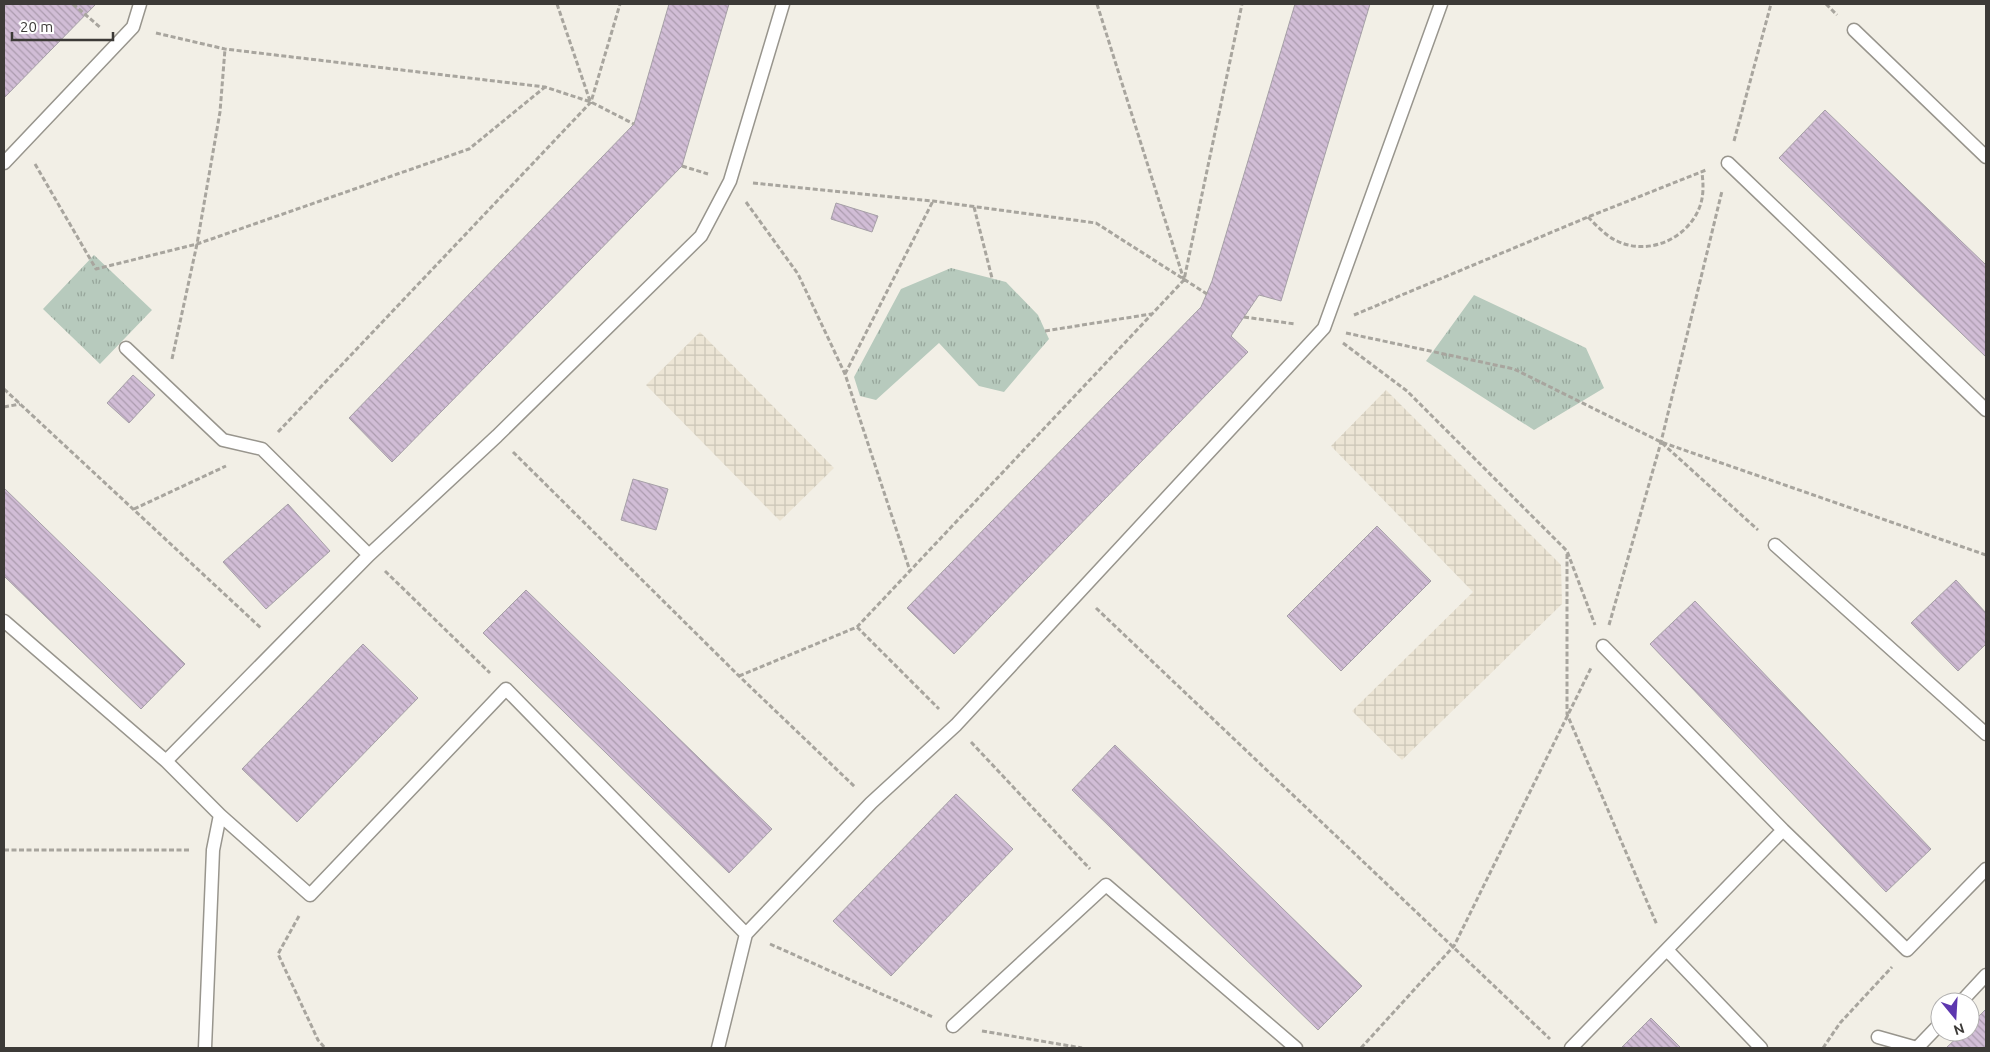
<svg xmlns="http://www.w3.org/2000/svg" width="1990" height="1052" font-family="Ubuntu,sans-serif">
<style>
.industrial{fill:url(#industrial-grid)}
.park{fill:url(#park-tufts)}
.building{fill:url(#building-back-hatch);stroke:#a6a0a7}
.lines{fill:none;stroke-linecap:round;stroke-linejoin:round}
.lane-casing{stroke:#98958d;stroke-width:15}
.path{stroke:#a8a59e;stroke-width:3;stroke-dasharray:5 2.5;stroke-linecap:butt}
.lane{stroke:#fff;stroke-width:12}
</style>
<defs>
<pattern id="industrial-grid" width="8" height="8" patternUnits="userSpaceOnUse" patternTransform="scale(1.25)"><rect width="8" height="8" fill="#ece5d5"/><path d="M0 4h8M4 0v8" fill="none" stroke="#cbc5b7"/></pattern>
<pattern id="park-tufts" width="24" height="20" patternUnits="userSpaceOnUse" patternTransform="scale(1.25)"><rect width="24" height="20" fill="#b7cabd"/><path d="M3 7l-1-3M5 7V3M7 7l1-3M15 17l-1-3M17 17v-4M19 17l1-3" fill="none" stroke="#96a59a"/></pattern>
<pattern id="building-back-hatch" width="6" height="6" patternUnits="userSpaceOnUse" patternTransform="scale(1.25)"><rect width="6" height="6" fill="#d1bdd6"/><path d="M-1 5l2 2M0 0l6 6M5-1l2 2" fill="none" stroke="#ab9bae"/></pattern>
</defs>
<rect width="100%" height="100%" fill="#f2efe6"/>
<path class="industrial" d="M700,332L834,468L780,521L646,385Z
M1386,390L1561,565L1562,604L1402,760L1352,711L1473,592L1331,446Z"/>
<path class="park" d="M94,255L152,310L100,364L43,309Z
M951,268L1006,282L1038,315L1049,339L1004,392L979,386L939,343L876,400L860,396L854,377L901,289Z
M1474,295L1586,348L1604,388L1534,430L1426,361Z"/>
<path class="building" d="M4,4H96L4,98Z
M669,4H729L682,166L392,462L349,418L634,124Z
M1295,4H1370L1281,301L1259,295L1231,336L1248,352L954,654L907,608L1201,307L1212,281Z
M1825,110L1986,265V357L1779,158Z
M836,203L878,216L872,232L831,219Z
M133,375L155,395L129,423L107,403Z
M633,479L668,489L656,530L621,520Z
M4,488L185,664L141,709L4,576Z
M288,504L330,551L266,609L223,562Z
M1377,526L1431,581L1341,671L1287,616Z
M1956,580L1986,613V644L1958,671L1911,623Z
M526,590L772,829L729,873L483,633Z
M1695,601L1931,849L1886,892L1650,644Z
M363,644L418,698L297,822L242,769Z
M1115,745L1362,986L1318,1030L1072,790Z
M956,794L1013,849L891,976L833,921Z
M1986,1009V1048H1946L1963,1032H1970V1025Z
M1651,1018L1681,1048H1621Z"/>
<g class="lines">
<defs>
<path id="lane" d="M1854,30L1986,157
M4,163L133,27L140,4
M1728,163L1986,410
M126,348L223,440L262,449L369,555
M1775,545L1986,734
M4,621L166,761L220,815L213,850L205,1048
M1603,646L1783,830L1907,950L1986,869
M166,761L369,555L497,436L701,236L730,181L783,4
M220,815L310,895L506,689L746,934
M1668,951L1761,1048
M1961,1002L1986,975
M953,1026L1106,885L1296,1048
M1878,1037L1917,1048L1940,1024
M718,1048L746,934L871,803L956,725L1324,328L1441,4
M1571,1048L1783,830"/>
</defs>
<use href="#lane" class="lane-casing"/>
<path class="path" d="M73,4L101,28
M557,4L590,101
M1097,4L1184,280
M1826,4L1837,15
M156,33L225,49L545,87L591,102L634,124
M1734,141L1771,4
M35,164L96,269L197,244L469,149L545,87
M682,166L708,174
M753,183L933,201L1096,223L1207,294
M746,202L798,274L845,374L910,571
M974,207L992,278
M1588,217C1597,226 1606,236 1617,241C1650,257 1691,237 1701,203C1704,192 1703,182 1702,172
M1354,315L1588,217L1706,170
M1244,317L1295,324
M1045,331L1151,314
M1346,333L1514,369L1661,442L1986,555
M1343,343L1407,391L1567,551L1595,625
M172,359L197,244L220,112L225,49
M845,374L933,201
M4,389L262,629
M4,407L20,404
M278,432L591,102L620,4
M1662,443L1758,530
M513,452L739,676L855,787
M134,509L226,466
M1567,554V714L1657,925
M385,571L490,673
M1096,608L1550,1039
M1609,625L1661,442L1722,191
M857,627L939,709
M739,676L857,627L1184,280L1242,4
M971,742L1090,869
M4,850H190
M299,916L278,954L318,1040L325,1048
M770,944L933,1017
M982,1031L1082,1048
M1361,1048L1454,946L1591,668
M1823,1048L1840,1023L1892,967"/>
<use href="#lane" class="lane"/>
</g>
<rect width="1990" height="1052" fill="none" stroke="#3c3a37" stroke-width="10"/>
<g transform="translate(1955 1017) rotate(162)"><circle r="24" fill="#ffffff" stroke="#b1b0af"/>
<path d="M0-4L9 19L0 12L-9 19Z" fill="#5d37af"/>
<text y="-8" font-size="14" font-weight="bold" text-anchor="middle" fill="#3c3a37">N</text>
</g>
<path d="M12 32v8h101v-8" fill="none" stroke="#3c3a37" stroke-width="2.5"/>
<text x="20" y="32" font-size="15" fill="#3c3a37" stroke="#ffffff" stroke-width="4" paint-order="stroke">20 m</text>
</svg>
